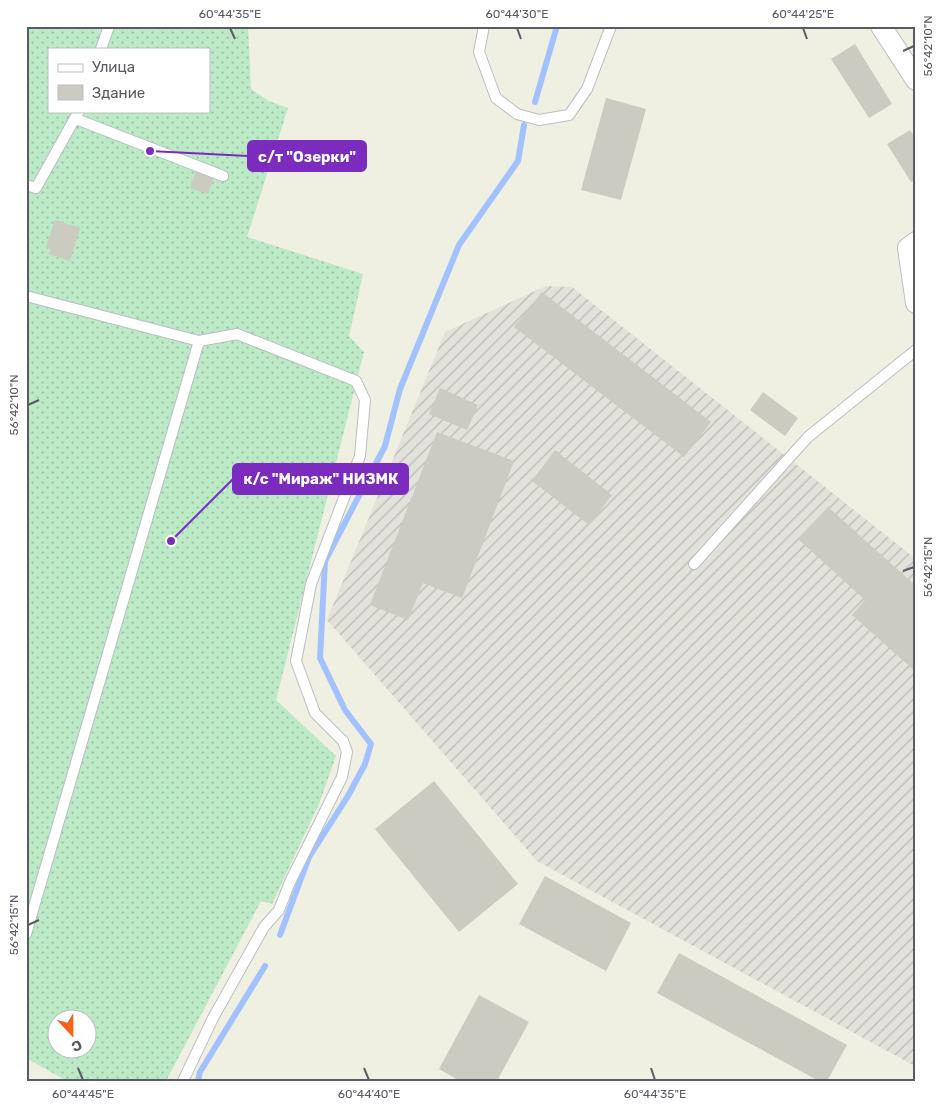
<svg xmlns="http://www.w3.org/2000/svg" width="942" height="1107" font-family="Rubik,sans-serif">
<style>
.industrial{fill:url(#industrial-furrows)}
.grass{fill:url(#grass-dots);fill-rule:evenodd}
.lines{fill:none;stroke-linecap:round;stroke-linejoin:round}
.stream{stroke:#a2c1ff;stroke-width:6}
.building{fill:#cccbc1}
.lane-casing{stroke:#bcbec5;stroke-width:12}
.street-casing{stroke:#bcbec5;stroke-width:22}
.lane{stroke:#fff;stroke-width:10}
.street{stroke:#fff;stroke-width:20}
.ticks{fill:none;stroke:#5a5c64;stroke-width:2}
.leader{fill:none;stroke:#7b2cbf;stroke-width:2}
.callout-dot{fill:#7b2cbf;stroke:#fff;stroke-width:2}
.callout{fill:#7b2cbf;stroke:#7b2cbf;stroke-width:2}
.callout-label{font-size:15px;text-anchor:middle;font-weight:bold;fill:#fff}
.neatline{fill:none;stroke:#5a5c64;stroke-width:2}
.ticks-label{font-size:12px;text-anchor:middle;fill:#5a5c64}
</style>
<defs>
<pattern id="industrial-furrows" width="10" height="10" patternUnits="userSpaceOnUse" patternTransform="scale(1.25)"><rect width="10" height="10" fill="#e2e1da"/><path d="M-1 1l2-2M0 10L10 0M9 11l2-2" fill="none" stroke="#babab4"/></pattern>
<pattern id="grass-dots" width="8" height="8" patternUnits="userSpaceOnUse" patternTransform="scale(1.25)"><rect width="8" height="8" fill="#bce9c6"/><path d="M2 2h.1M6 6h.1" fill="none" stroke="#9cc0a4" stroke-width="1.8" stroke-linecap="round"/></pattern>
</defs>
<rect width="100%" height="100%" fill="#efefe2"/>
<path class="industrial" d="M546,286L572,287L916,559V1064L913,1065L537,861L327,620L445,332Z"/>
<path class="grass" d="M26,26H248L251,89L269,101L288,108L247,237L363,274L349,336L364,352L276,700L336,756L319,804L272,904L261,901L166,1081H67L26,1058ZM49,49H209V111H49ZM58,1020H88V1050H58Z"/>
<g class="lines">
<path class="stream" d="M535,102L557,26
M280,935L309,857L348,796L365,764L371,744L345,710L320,658L325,561L385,446L400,389L459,245L518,161L524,125
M198,1081L200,1072L265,966"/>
</g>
<path class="building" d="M855,44L892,104L869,118L831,59Z
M606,98L646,109L621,200L581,190Z
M910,130L916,139V179L911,182L887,144Z
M196,171L214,178L208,194L190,188Z
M55,220L80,228L70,261L49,254L51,249L46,247Z
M542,292L711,422L684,457L514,327Z
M440,388L478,405L467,430L429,414Z
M763,392L798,418L785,436L750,410Z
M437,432L514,461L462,598L423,583L408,620L370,605Z
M555,450L612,495L589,525L532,481Z
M828,507L916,586V672L852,615L865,600L798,539Z
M434,781L518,884L459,932L375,829Z
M545,876L631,923L606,971L519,924Z
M679,953L847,1045L827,1081H819L657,993Z
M479,995L529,1022L497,1081H460L439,1069Z"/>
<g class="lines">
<defs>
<path id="lane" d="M484,26L479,52L496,98L517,114L539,120L569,115L587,89L611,26
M101,49L109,26
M76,119L223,176
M26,185L36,188L79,111
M26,296L199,341
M694,564L808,437L916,350
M26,934L199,341L237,334L356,381L365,400L360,456L311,584L296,661L315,713L343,741L347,752L342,777L290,882L279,910L264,927L213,1018L183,1081"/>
<path id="street" d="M881,26L916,80
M916,242L908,248L916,303"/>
</defs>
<use href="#lane" class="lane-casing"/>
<use href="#street" class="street-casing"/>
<use href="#lane" class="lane"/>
<use href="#street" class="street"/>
</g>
<path class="ticks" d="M230,28L235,39M517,28L521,39M803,28L807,39M903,51L914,46M28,405L39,400M903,571L914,567M28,925L39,920M78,1068L83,1080M364,1068L369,1080M651,1068L655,1080"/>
<path class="leader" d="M150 151L248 156M171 541L233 479"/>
<g class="callout-dot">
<circle cx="150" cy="151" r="5"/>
<circle cx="171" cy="541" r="5"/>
</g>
<g class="callout">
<rect x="248" y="141" width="118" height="30" rx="5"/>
<rect x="233" y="464" width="175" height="30" rx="5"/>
</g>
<g class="callout-label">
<text x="307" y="162">с/т "Озерки"</text>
<text x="321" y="484">к/с "Мираж" НИЗМК</text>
</g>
<rect width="942" height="1107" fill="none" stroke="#ffffff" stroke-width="55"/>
<rect x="48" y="48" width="162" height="65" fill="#ffffff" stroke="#bdbec1"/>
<rect x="58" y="64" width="25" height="8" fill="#ffffff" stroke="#bdbec1"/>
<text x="92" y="72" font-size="15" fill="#5a5c64">Улица</text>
<rect x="58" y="85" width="25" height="15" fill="#cccbc1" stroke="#bdbec1"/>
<text x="92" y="98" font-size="15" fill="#5a5c64">Здание</text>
<g transform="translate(72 1034) rotate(158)"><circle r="24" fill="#ffffff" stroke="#bdbec1"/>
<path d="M0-4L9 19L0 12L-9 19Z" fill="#f9601d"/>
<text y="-8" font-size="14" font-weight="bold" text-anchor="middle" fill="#5a5c64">С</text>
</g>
<rect x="28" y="28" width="886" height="1052" class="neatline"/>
<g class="ticks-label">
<text x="230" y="18">60°44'35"E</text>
<text x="517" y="18">60°44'30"E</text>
<text x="803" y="18">60°44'25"E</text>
<text transform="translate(928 46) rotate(-90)" y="4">56°42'10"N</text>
<text transform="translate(14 405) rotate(-90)" y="4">56°42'10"N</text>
<text transform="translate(928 567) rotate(-90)" y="4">56°42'15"N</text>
<text transform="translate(14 925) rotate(-90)" y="4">56°42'15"N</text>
<text x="83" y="1098">60°44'45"E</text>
<text x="369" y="1098">60°44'40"E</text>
<text x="655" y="1098">60°44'35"E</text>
</g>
</svg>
